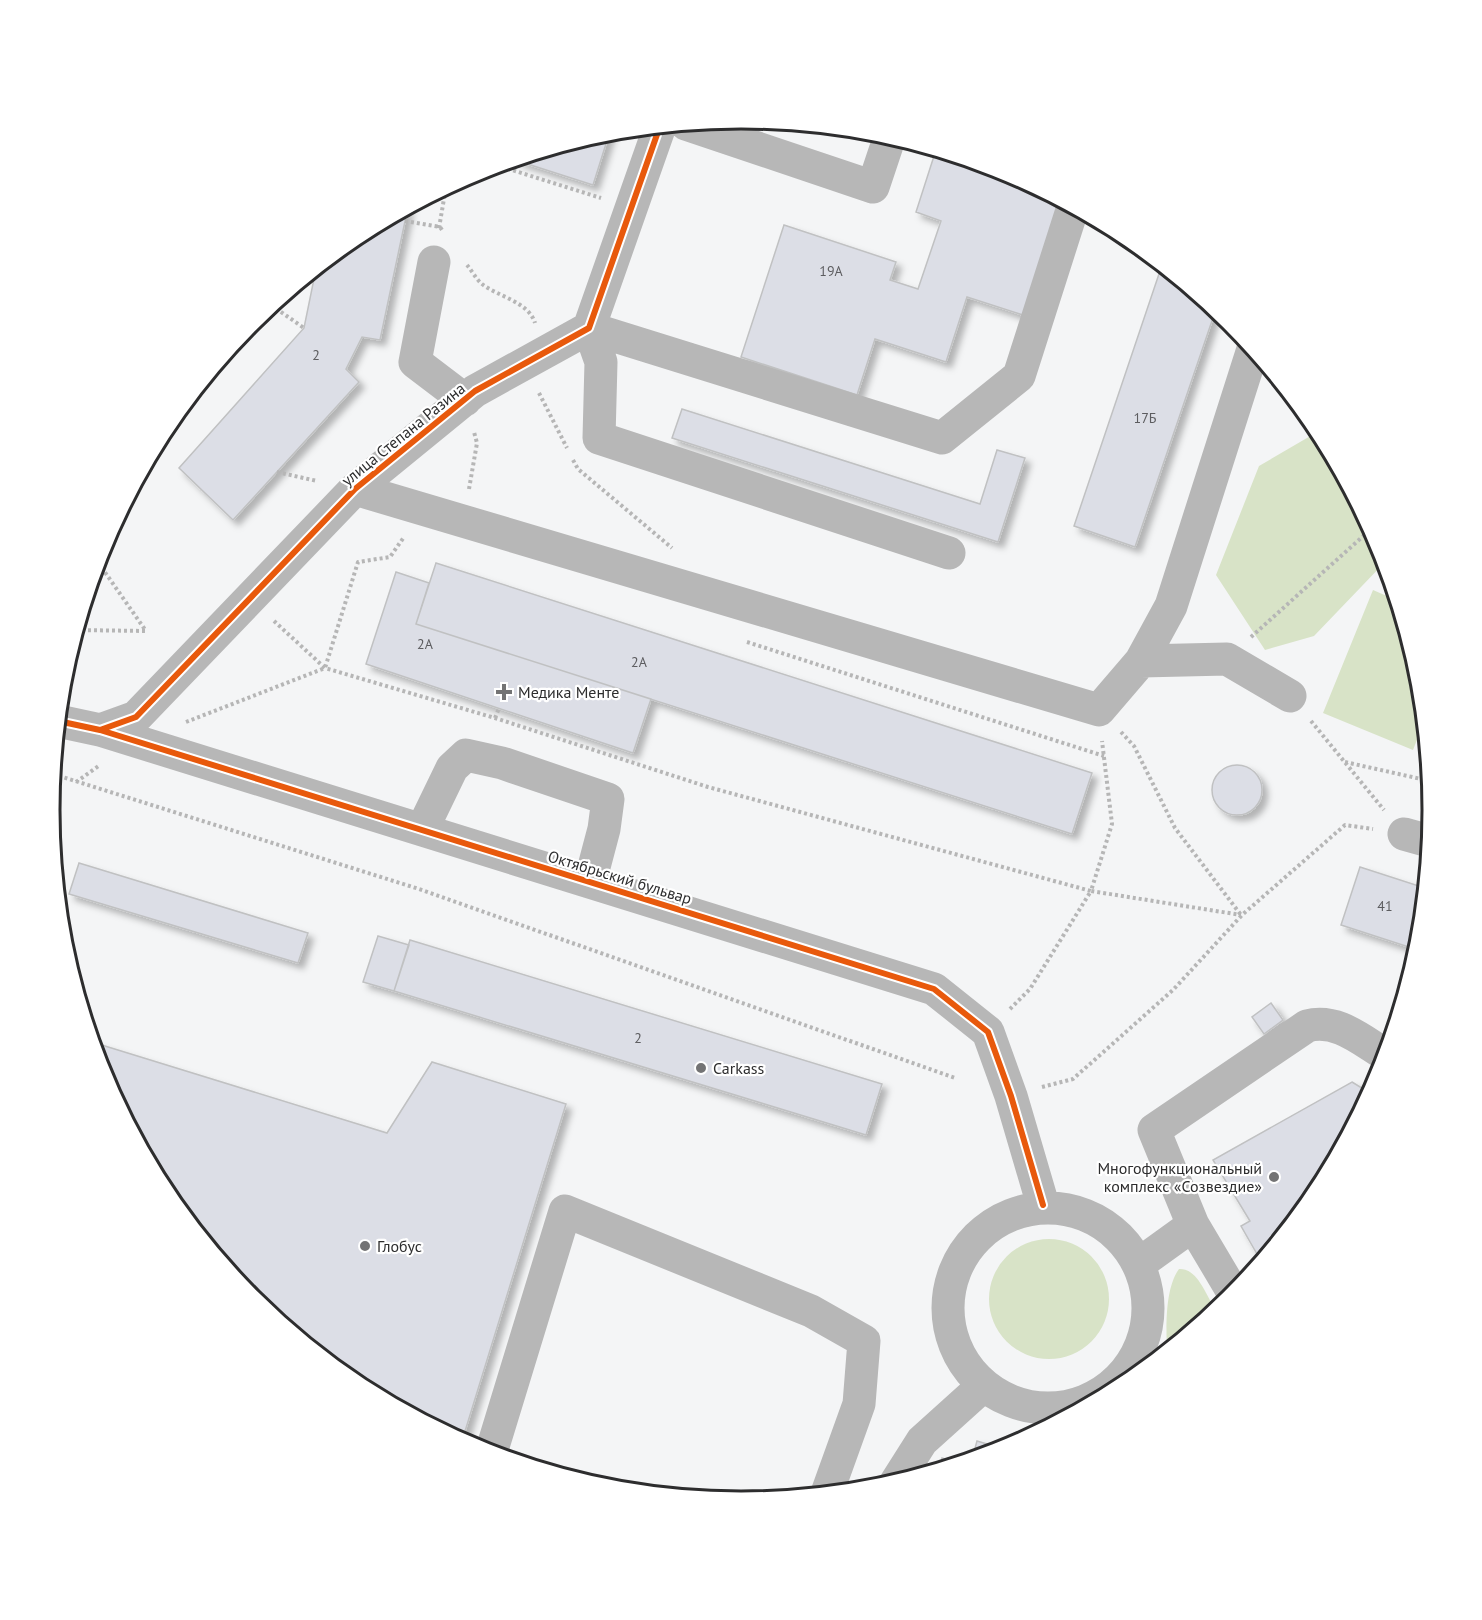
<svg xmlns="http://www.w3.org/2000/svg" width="1482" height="1620" font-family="'PT Sans',sans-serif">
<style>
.green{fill:#d8e3c7}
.building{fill:#dcdee6;stroke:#c0c1c2;stroke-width:1.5;filter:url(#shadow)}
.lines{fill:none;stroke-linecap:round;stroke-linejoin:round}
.path{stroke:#b6b6b6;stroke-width:4;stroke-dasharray:3 3;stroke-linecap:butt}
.minor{stroke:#b7b7b7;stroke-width:33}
.cycleway-casing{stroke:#fff;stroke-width:10}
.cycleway{stroke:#e8590c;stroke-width:6}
.poi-dot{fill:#737374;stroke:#fff;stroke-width:2}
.labels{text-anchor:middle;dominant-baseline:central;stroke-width:4.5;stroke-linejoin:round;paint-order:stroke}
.number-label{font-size:14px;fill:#5c5c5f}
.street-label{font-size:16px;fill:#2d2d2e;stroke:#fff}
.poi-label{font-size:16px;fill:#2d2d2e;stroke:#fff;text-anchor:start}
.rim{fill:none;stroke:#2d2d2e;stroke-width:3}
</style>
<defs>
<filter id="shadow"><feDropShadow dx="5.5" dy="5.5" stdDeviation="3" flood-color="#0004"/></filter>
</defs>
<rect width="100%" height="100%" fill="#f4f5f6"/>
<path class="green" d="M1319,431L1380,546L1385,562L1314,636L1265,650L1216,575L1259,466Z
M1373,590L1396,600L1419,675L1424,722L1413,750L1323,713Z
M989 1299a60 60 0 1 1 120 0a60 60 0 1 1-120 0Z
M1179,1269C1197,1268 1205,1293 1214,1307L1200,1315L1203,1321L1167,1350C1166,1327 1165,1288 1179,1269Z"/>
<path class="building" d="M610,131L593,185L515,160L606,132Z
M934,156L1044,192L1063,202L1026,316L967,297L946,362L875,339L857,395L741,357L784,225L896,262L890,280L918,289L941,221L916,212Z
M408,207L380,340L362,337L346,369L359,382L233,520L179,468L304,328L316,269L357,235Z
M1162,265L1216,309L1135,547L1074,526Z
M682,409L980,504L997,450L1025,458L998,542L672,438Z
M436,563L1092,773L1072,834L416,624Z
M396,572L429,583L416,624L651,699L633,753L366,664Z
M1212 790a25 25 0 1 1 50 0a25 25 0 1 1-50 0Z
M79,863L308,933L298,963L69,894Z
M1360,867L1425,888L1418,950L1341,925Z
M378,936L409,945L394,991L363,982Z
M410,940L882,1084L866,1135L394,991Z
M1271,1003L1283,1020L1264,1034L1252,1017Z
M92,1042L387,1133L432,1062L566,1104L462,1441L357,1385L252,1299L166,1194L102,1074Z
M1352,1082L1370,1093L1316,1194L1261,1261L1241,1226L1250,1221L1213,1160Z
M977,1441L1004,1449L972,1459Z
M942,1458L958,1463L939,1469Z"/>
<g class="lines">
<path class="path" d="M496,165L601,198
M405,221L440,227L442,230
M439,228L446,187
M467,265C472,271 476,279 482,284C497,296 529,302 535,323
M271,305L304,328
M539,393L567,448
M573,460L578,469L672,548
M277,472L317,481
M469,489L477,443L474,432
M96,565L102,568L146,631
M274,621L325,668L495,718L708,787L1091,891L1112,824L1102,741
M76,630L145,631
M1251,637L1371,529
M747,642L1104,756
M495,718L499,708
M1311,721L1384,810
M186,722L325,668L358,562L390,557L404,537
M1121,732L1134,746L1175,828L1241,915
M1345,762L1430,781
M53,774L419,889L955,1078
M76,782L100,765
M1010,1009L1030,989L1091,891L1241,915
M1042,1087L1073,1079L1173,990L1242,915L1345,825L1373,829"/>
<path class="minor" d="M686,124L873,187L890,136
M434,262L415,362L465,400
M589,328L942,438L1019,376L1073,207
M589,328L601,362L599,438L949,553
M355,489L1099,710L1141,661L1171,606L1253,349
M1141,661L1227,659L1290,696
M58,721L100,730L934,989L988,1032L1011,1096L1043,1205
M100,730L136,717L355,489L475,391L589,328L660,126
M422,830L452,768L466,755L502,763L608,799L604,829L590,882
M1404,834L1429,841
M948 1308a100 100 0 1 1 200 0a100 100 0 1 1-200 0Z
M1139,1264L1193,1225
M1234,1294L1193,1225L1154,1130L1307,1026C1337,1018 1361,1040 1386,1055
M491,1453L565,1211L811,1311L864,1341L859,1404L827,1493
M896,1482L922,1441L983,1386"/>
<defs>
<path id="cycleway" d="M58,721L100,730L934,989L988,1032L1011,1096L1043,1205
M100,730L136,717L355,489L475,391L589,328L660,126"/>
</defs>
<use href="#cycleway" class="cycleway-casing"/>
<use href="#cycleway" class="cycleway"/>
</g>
<g class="poi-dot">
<path d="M501 683h6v6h6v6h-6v6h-6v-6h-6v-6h6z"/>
<circle cx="701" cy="1068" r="6"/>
<circle cx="1274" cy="1177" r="6"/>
<circle cx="365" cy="1246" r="6"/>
</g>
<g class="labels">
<g class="number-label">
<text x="831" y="271">19А</text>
<text x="316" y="355">2</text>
<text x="1145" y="418">17Б</text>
<text x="425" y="644">2А</text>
<text x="639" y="662">2А</text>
<text x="1385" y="906">41</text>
<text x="638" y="1038">2</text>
</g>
<g class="street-label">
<text transform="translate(403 434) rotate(-39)">улица Степана Разина</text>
<text transform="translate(620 877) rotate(17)">Октябрьский бульвар</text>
</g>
<g class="poi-label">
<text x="518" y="692">Медика Менте</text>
<text x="713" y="1068">Carkass</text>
<text x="1262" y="1168" text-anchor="end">Многофункциональный<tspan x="1262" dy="18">комплекс «Созвездие»</tspan></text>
<text x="377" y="1246">Глобус</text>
</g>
</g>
<path d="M0 0H1482V1620H0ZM60 810a681 681 0 1 1 1362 0a681 681 0 1 1-1362 0Z" fill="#fff" fill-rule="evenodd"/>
<path class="rim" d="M60 810a681 681 0 1 1 1362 0a681 681 0 1 1-1362 0Z"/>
</svg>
